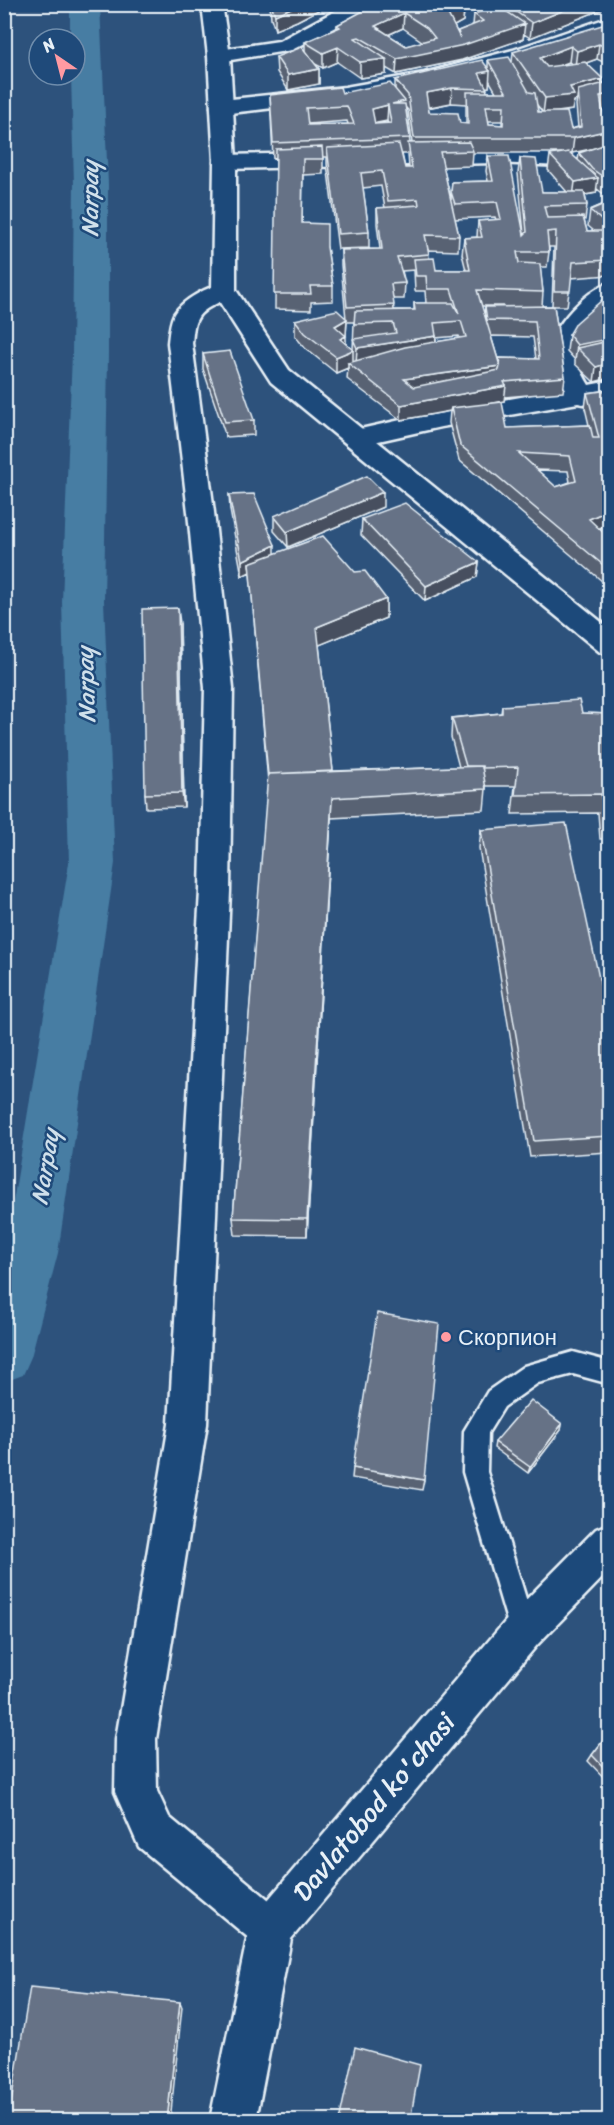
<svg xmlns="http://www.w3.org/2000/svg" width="614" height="2125" font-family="Sriracha,sans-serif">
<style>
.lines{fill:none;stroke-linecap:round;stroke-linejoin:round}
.canal{fill:#467da3;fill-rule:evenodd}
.service-casing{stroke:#e8f1f8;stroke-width:5}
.minor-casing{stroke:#e8f1f8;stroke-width:5}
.tertiary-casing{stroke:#e8f1f8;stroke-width:5}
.service{fill:#1f4a7a;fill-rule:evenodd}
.minor{fill:#1f4a7a;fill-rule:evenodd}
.tertiary{fill:#1f4a7a;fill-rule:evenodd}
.wall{fill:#586273;stroke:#e8f1f8;stroke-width:1.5;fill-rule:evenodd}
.shaded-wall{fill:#47505e;stroke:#e8f1f8;stroke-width:1.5}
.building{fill:#667286;stroke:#e8f1f8;stroke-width:1.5;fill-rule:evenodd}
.poi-dot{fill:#ff9aa2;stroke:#1f4a7a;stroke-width:2}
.labels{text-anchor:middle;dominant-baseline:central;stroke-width:5;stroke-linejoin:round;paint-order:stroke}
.poi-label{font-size:22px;fill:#e8f1f8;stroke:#1f4a7a;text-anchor:start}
.water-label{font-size:24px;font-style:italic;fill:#d0e0eb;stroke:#1f4a7a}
.near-street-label{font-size:27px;fill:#e8f1f8;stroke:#1f4a7a}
</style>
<rect width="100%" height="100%" fill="#2d527c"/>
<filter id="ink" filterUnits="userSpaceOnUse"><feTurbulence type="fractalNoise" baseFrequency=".0167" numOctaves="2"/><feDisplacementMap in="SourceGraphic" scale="12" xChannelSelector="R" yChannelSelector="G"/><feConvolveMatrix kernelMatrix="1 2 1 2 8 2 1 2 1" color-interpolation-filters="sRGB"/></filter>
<g filter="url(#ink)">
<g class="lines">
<path class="canal" d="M70,4H100L108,184V354L104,601L115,863L58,1253L31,1357L23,1375L4,1382V1257L69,863L62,601L72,354L74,184L71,75H75V39H70Z"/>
<defs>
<path id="service" d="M573,1352L610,1362V1384L573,1374L538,1383L504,1407L488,1433L487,1472L536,1631L532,1640L523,1644L514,1640L510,1631L463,1472L464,1431L488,1391L524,1366Z"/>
<path id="minor" d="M348,4H374L371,8L292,50L219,62L212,60L208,56L212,52L219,50L279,41Z
M610,17V31C482,82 357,99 222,114L214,112L211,107L214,102L222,100L345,87L424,73L513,50Z
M610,142V156L562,166L495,163L225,169L217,167L214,162L217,157L225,155L495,149L562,152Z
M224,283L232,285L236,290C227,303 205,304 197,319C193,325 193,336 192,343L214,512L233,688L230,891L207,1424L156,1739L157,1791L169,1817L286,1914L293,1929L286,1944L271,1951L256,1944L139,1847L115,1792L116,1739L169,1424L200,891L205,688L188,512L168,343C169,334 170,322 174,314C183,299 208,287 224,283Z
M610,283V303C577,330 564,345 589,385L610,381V397L583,404L578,403L441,427L356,446L347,444L343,438L347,432L441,411L566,389C559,377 550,365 550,350C551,327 588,288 610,283Z"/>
<path id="tertiary" d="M202,4H222L230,56L236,162V290L289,370L610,629V655L600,652L271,382L212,290L214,162L208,56Z
M610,1523V1570L537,1645L291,1939L256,2120H210L249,1929L256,1914L509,1617L596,1529Z"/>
</defs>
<use href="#service" class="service-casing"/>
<use href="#minor" class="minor-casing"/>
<use href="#tertiary" class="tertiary-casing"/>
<use href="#service" class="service"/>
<use href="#minor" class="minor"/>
<use href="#tertiary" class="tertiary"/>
</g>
<path class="wall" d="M270,4H330L297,21L275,30L271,18Z
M376,4H475L464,10L463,21L454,26L458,34V31L473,25L474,14L502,8V4H604L603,9L530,38L524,34L523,39L462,60L396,74L386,68V74L360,78L337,62L323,68L315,64L319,69V84L288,90L277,72L276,57L305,51V42L337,28V25ZM403,28L423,42L406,46L388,35Z
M609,28V65L597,59L586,63L603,79V83L608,82L609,78V109L603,110L605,122L609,121V198L597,189L596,193L585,195L587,205L585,220H584L587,231H594L588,226L590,210L609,202V275L571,278L567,306H554L565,377L563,392L505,397L504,401L491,404L507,428L589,425L585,408L587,393L609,390V524L599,529L609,538V587L459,460L449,423L450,411L401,420L347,379L348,368L336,373L305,348L295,336V320L346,319L341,265V250L380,249L377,224V208H385L381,186L363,188L369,232V248L338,249L327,164V157H323V174L303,175L302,223L327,247L333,286V301L311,302V310L275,309L276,158L273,159L270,95L342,93L395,89V80L488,68V60L512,62L513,52ZM569,62L572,64L559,66ZM489,80L496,92H487L486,87H489ZM577,100L576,105L578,127L571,129L557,112L572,110L574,101ZM451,103L466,104V124L460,123L429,112L428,108ZM537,105L541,110L542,112H538ZM406,108L408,110L412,143H410ZM347,121L348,124L308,125V124ZM387,121L388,123H375ZM488,121H502V125L489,124ZM588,150L579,153L578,160L570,153ZM473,153H562L550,155L548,170L567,192H542L520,158L518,173L524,234L488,156L486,171L488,181L452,182L451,199L443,167L472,166ZM402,154H408L409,168H405ZM495,217L496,220L478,221L477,237L464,238L462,254L466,270H436L429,258L428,250L458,251L459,236L455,219ZM549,247H554L552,306H542L543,292L540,267H547L549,252ZM414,270L415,291H425L426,303H414V310H394L393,299H404L405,283L402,271ZM481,306H504L485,307L484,314ZM347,322H354L353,350L346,344L345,335H346ZM459,336L460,338L436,342V338ZM491,336L533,337L536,359L499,358V363ZM537,470L568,471L570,482L556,487Z
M609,294V338L608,339L607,342H609V378L594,382L575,364V360L567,351L569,335Z
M203,354L254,420V435L226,437L203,369Z
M229,495L275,554L355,572L386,599V618L319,645L333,771L459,767L451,737L452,718L501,713L502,706L582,713L609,714V839H600L598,813L512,814L515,786H486V789L484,810L331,818L307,1236L235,1235L233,1218L268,782L250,572L242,576L230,510Z
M383,507L288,547L274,531V516Z
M362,519L479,562L477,577L425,601L361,535Z
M180,623L184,807L146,808L145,794Z
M481,830L609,1025V1152L530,1157L479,848Z
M562,1424L561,1430L528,1473L494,1448L495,1442Z
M353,1468L424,1480L422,1490L352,1478Z
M609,1733V1783L588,1761L592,1755Z"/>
<path class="shaded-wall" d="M300,4H330L297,21L275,30V15Z
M456,4H475L464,10L463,21L447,30L448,14Z
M579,4H604L603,9L530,38L532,23Z
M404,13L403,28L374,41L375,26Z
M525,24L523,39L462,60L396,74L397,59Z
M599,44L597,59L575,67L577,51Z
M571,46L569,62L539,73L540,58Z
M338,47L337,62L323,68V53Z
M386,59V74L360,78V62Z
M319,69V84L288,90V75Z
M490,71L489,87L478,88L479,73Z
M603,79L601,95L578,90L577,100L574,101L572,110L543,114L545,98L570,87Z
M452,88L451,103L425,108L426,93Z
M609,94V109L598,112L600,96Z
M388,105L387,121L372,124V109Z
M609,130V145L572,153L574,138Z
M598,178L596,193L573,197L575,182Z
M347,319L346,335L335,341V326Z
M609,324V338L608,339L605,354L577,348L575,360L577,345L603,330Z
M346,336V351L340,339Z
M436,336L435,351L356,364L357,348Z
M353,350V365L348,363V368L336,373V357Z
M609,363V378L594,382L596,367Z
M500,366L498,381L403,394L404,379Z
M506,386L504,401L451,411V408L450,411L401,420V405Z
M383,492V507L288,547L287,532Z
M609,510V524L586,534L589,519Z
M275,545V560L249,563L250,572L242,576V561Z
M479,562L477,577L425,601L426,586Z
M386,599V618L317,646V627Z
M178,608L180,623L184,807L182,793Z
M332,798L331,818L307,1236V1219Z
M562,1424L561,1430L528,1473L530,1467Z
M180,2002L182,2007L170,2121H167Z"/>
<path class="building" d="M271,4H300L275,15Z
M376,4H463L464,5L448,14L460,38L458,31L483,21L474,14L497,5L525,24L464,45L397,59L359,37L355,38L386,59L360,62L338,47L323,53L305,42L340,27L337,25ZM404,13L427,28L435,38L406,46L375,26Z
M505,4H579L532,23Z
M602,25L609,28V49L599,44L577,51L571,46L540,58L547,67L585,62L603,79L570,87L574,95L545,98L513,52Z
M302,47L319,69L288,75L276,57Z
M509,57L529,92L535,93L538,112H567L571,129L581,127L578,90L609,82V94L600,96L605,122L609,121V130L574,138H414L408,95L395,80L482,60L490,71L479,73L487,89L452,88L426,93L429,112L458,113L460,123L468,124L467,92H506L488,60ZM486,106H504L503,125L489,124Z
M390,83L405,101L392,104H405L410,138L273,143L270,95L340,87L342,93ZM388,105L391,123L375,124L372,109ZM347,106L354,124L308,125L306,108Z
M469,142L473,151L440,152L459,236L425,235L429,254L397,257L405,283L391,284L394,305L347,307L341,250L382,249L377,208L419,205L418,199L388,201L382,171L361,173L369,232L338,234L327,148L399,144L405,168H412L408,143Z
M609,143V181L592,169L579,153Z
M322,147L323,159H303L302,223L327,224V247L333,286H310L311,294H274L276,149Z
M569,152L598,178L575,182L550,155Z
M488,156H509L524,235L527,232L520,158L536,159L542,192H584L587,205L544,206L547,218L583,217L587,231H609V260L573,262L570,291H554L556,231L547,232L549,252H517L519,263L540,264L543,292L477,290L500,366L499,358L539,359L535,321L487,320L485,307L554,306L565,377L504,382L506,386L401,405L348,363L405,347L466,337L461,321L434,323L436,336L357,348L353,339L396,333L393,323L354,324L355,311L415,310L414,303H453L459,314L451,289H427L426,276H416L414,259L434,258L436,270H470L464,238L482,237L478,221L501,219L497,202L455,204L451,192L452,182L493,181ZM500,366L499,370L414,387L404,379Z
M609,202V227L590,210Z
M609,294V324L603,330L608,339L577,345L569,335L576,323Z
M337,310L347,319L335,326L346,336L340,339L353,350L336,357L305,333L295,320Z
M609,341V363L596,367L577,348Z
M230,351L254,420L225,422L203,354Z
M609,390V510L589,519L609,538V570L460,445L451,408L502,402L507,428L590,425L593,438H599L587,393ZM519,453L570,456L576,481L556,487Z
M367,476L383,492L287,532L274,516Z
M254,494L275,545L242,561L229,495Z
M405,503L479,562L426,586L362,519Z
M323,536L355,572L365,571L386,599L317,627L333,771L268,774V775L249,563Z
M178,608L182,793L145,794L142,609Z
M579,700L582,713L609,714V821H604L601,794L515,795L518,767L482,768V766H466L452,718L502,713V706Z
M482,766L486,789L332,798L307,1219L233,1218L268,774Z
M566,823L609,1025V1136L534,1141L481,830Z
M377,1313L439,1324L424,1480L353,1468Z
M531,1400L562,1424L530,1467L495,1442Z
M609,1733V1773L592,1755Z
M30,1987L180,2002L167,2121H8Z
M355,2047L420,2065L410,2121H339Z"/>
</g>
<circle class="poi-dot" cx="446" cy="1337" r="6"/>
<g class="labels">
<g class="poi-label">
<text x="458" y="1337">Скорпион</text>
</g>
<g class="water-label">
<text transform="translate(90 199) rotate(-90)">Narpay</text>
<text transform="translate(86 685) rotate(-92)">Narpay</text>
<text transform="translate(45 1167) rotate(-81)">Narpay</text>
</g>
<g class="near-street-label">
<text transform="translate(374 1807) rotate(-50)">Davlatobod ko'chasi</text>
</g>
</g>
<rect width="614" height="2125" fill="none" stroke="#1f4a7a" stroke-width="24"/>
<rect x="12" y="12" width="590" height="2101" fill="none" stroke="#e8f1f8" stroke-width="2" filter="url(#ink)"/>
<g transform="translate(57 57) rotate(325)"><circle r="28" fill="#1f4a7a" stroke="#6f8dac" stroke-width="1.5"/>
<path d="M0-4.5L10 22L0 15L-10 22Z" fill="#ff9aa2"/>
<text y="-9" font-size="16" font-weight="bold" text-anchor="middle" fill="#e8f1f8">N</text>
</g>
</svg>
